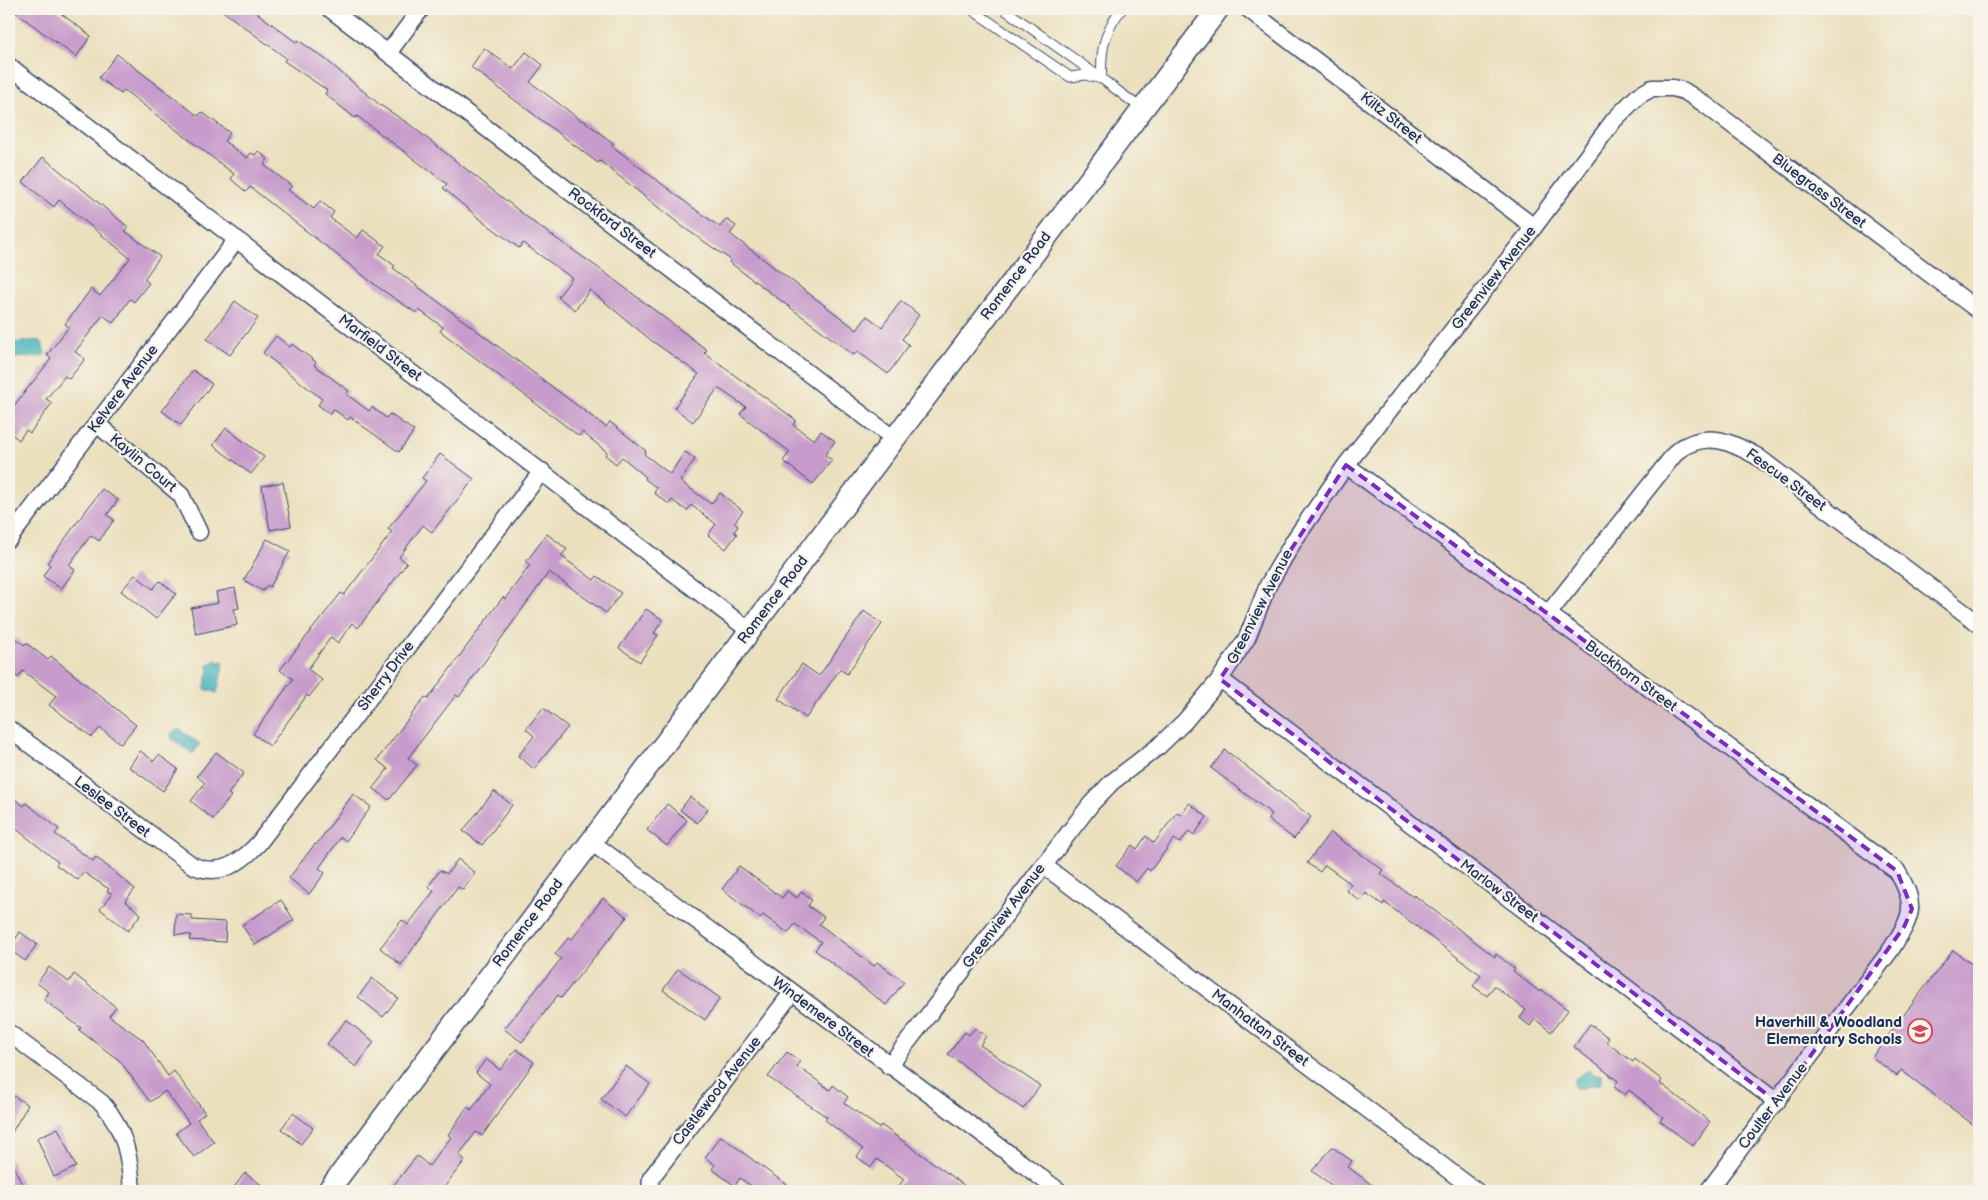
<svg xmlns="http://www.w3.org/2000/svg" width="1988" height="1200" font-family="'Balsamiq Sans',sans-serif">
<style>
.water{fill:#43b3b9;stroke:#2f718c}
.building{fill:#c79bcb}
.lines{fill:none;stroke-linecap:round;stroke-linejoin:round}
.service-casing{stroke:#3a4a6c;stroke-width:11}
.minor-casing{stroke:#3a4a6c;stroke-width:19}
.tertiary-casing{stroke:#3a4a6c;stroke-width:24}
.service{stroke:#fff;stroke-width:9}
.minor{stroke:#fff;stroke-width:16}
.tertiary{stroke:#fff;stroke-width:21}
.marked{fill:#7b2cbf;fill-opacity:0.2;stroke:#7b2cbf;stroke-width:4;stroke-dasharray:10 6;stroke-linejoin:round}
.labels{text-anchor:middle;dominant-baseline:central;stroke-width:4.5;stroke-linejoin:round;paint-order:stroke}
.street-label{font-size:15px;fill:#1b2f5e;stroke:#f7f3e8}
.poi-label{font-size:15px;font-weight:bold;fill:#1b2f5e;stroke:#f7f3e8;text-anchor:end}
</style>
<rect width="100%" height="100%" fill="#f7f3e8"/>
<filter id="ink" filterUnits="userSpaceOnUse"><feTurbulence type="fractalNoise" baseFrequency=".02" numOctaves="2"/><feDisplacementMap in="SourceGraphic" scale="10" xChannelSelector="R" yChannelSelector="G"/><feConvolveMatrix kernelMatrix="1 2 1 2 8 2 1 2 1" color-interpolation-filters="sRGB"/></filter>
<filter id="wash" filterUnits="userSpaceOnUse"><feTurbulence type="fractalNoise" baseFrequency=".0096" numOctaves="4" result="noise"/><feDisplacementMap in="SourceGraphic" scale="20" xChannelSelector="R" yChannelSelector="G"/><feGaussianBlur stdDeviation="1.12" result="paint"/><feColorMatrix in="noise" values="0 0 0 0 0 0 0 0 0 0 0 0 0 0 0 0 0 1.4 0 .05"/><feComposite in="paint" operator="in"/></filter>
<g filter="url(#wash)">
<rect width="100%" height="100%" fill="#ebe0be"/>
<path class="water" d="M38,340L42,342L45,353L43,356L15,358L11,356L10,347L13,343Z
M216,660L217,662L224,661L217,693L204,689L209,671L208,665Z
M179,729L200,744L193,754L172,739L171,734Z
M1589,1070L1594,1075H1601L1602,1079L1600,1084L1589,1085L1580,1090L1574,1087V1079Z"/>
<g id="blocks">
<path class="building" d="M11,9H55L91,36L76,57Z
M220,9H252L297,43L298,40L325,59L380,105L409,124L537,225L600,269L707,350L704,353L796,420L793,425L814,440L821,431L835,441L825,455L832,460L813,484L783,461L790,452L740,414L746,407L718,388L693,422L674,408L699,374L652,341L590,290L575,310L558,297L572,278L523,243L519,248L480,219L443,188L447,184L357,116L355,118L325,94L327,90L284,61L286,58Z
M484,48L513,69L526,52L543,65L530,82L582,121L583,120L613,143L612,146L696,210L720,227L726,219L736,226L730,234L857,330L867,316L882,327L901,301L919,315L902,339L909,345L888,374L857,351L854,355L729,262L731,260L683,227L600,161L598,163L471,67Z
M117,54L198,116L202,112L230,133L224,141L247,158L251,153L255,155L258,151L268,159L264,165L292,186L288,190L314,209L320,201L334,212L330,218L357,238L363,230L385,246L379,254L395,266L393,268L606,427L610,422L646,451L644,454L670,474L685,452L695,459L680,481L711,504L720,493L743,511L734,523L738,526L734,532L737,534L726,549L708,535L716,524L691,505L687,511L672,500L669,504L654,493L657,488L645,479L646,477L622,457L616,464L605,455L607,452L582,432L579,436L440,331L443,327L419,310L416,313L378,287L250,187L246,192L231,179L234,174L124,90L121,94L99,78Z
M43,157L128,227L125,231L160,257L144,279L149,283L134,302L130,299L113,323L103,315L75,352L85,359L69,379L65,376L46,399L52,403L30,433L26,430L19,440L9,432V412L51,359L47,355L69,327L65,324L91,289L100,296L130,258L59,200L54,207L23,182Z
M235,301L258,318L230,355L207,339Z
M276,336L290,347L292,344L316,362L314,365L349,391L346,394L369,411L372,407L386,418L390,414L414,431L399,452L350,417L348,420L333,409L330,414L318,405L322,399L263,353Z
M193,370L212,384L181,425L162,411Z
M226,428L264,457L251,474L213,445Z
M440,454L474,479L432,532L423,525L399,557L407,563L358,628L352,623L338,643L331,637L308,669L322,680L309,697L307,695L270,746L253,734L293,679L280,670L341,593L344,595L392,532L388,529L426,481L422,478Z
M283,482L291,526L270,530L262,486Z
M102,489L118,500L107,515L114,520L99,541L91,535L69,565L75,570L61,589L43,576L50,565L47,563Z
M547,534L567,549L561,556L594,580L597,576L621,593L606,613L549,572L459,697L456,695L408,758L417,765L389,800L373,788L388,769L377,760L425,697L428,699L503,597L505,599L530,565L526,562Z
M267,539L290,551L270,587L267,585L263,591L244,580Z
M135,575L153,589L160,581L176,594L156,619L121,591Z
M235,588L239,608L234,609L237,625L196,634L191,608L218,603L216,592Z
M646,609L663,620L654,633L658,635L640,662L619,648Z
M864,611L882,624L847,674L840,669L806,718L778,699L802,664L819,676Z
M16,638L24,645L26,643L48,660L51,656L136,725L121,744L100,728L92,737L49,705L56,696L23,671L18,678L9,670V648Z
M543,708L568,727L534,769L518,756L534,736L526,729Z
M1225,750L1311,817L1294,839L1268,819L1272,814L1211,768Z
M140,751L154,761L159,755L178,769L163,791L129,767Z
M216,752L244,773L228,794L231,796L213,819L191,801L205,783L197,776Z
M494,791L512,805L482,845L463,831Z
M353,794L371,807L346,841L341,837L319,868L325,873L309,894L289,878L315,844L316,845Z
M9,795L24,806L26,803L59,829L55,834L93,861L96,857L135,889L125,901L141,914L128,931L100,909L112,894L107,891L109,889L83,872L78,880L56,865L58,862L9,823Z
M690,797L708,809L697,823L680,810Z
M1189,803L1207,817L1194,835L1189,831L1180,843L1174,839L1150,871L1147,868L1136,882L1116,866L1132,845L1137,849L1146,836L1154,843L1177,812L1181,815Z
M667,804L687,820L667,846L647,830Z
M1330,832L1383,870L1380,873L1413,897L1414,895L1495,957L1496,954L1515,969L1513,971L1540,992L1542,990L1568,1010L1551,1032L1535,1019L1530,1026L1520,1018L1526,1010L1494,986L1487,996L1473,986L1481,975L1384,902L1383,905L1366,893L1360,901L1346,890L1351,884L1325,865L1320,872L1307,863Z
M458,859L475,873L463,890L458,887L401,965L380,948L402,920L408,925L434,891L428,887L440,870L447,874Z
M739,866L782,898L787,891L797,898L801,892L812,900L808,906L824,917L819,924L874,966L877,962L904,982L886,1005L815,950L821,942L795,924L788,933L763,915L760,918L722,889Z
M603,898L627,917L561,998L558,995L522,1042L504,1029L561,959L555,954L569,937L572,939Z
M281,900L294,920L255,945L242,925Z
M176,914L192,915V920L226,922L225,942L189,940L191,935L175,934Z
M20,932L37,944L25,961L9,949Z
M1953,950L1977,968L1973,973L1979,977V1129L1901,1070L1897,1076L1872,1057Z
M49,967L69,982L74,974L116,1007L109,1016L143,1040L168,1076L174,1071L205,1113L197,1119L214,1142L194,1157L176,1133L189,1123L165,1091L150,1102L120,1061L79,1030L81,1028L44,1000L49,992L37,983Z
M678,969L720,998L705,1020L663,990Z
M372,978L398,998L383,1017L358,997Z
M346,1020L374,1042L356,1067L327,1044Z
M1590,1024L1609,1038L1606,1042L1633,1062L1635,1059L1662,1080L1660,1083L1710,1122L1693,1146L1660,1121L1663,1117L1629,1090L1625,1095L1614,1087L1618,1081L1574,1047Z
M975,1028L986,1036L980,1045L1040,1086L1023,1109L948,1054L965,1032L969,1035Z
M516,1049L534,1062L482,1136L476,1132L459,1155L465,1160L441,1191H389L417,1156L429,1166L451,1137L448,1135L467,1107L471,1110L490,1084L476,1073L486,1059L500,1070Z
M787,1052L800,1061L797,1066L830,1090L833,1085L848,1097L844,1103L879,1128L881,1125L972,1191H895L904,1179L877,1159L871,1167L857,1157L863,1149L825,1120L827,1117L768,1077Z
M626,1066L650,1084L625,1117L601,1099Z
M9,1093L28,1105L9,1137Z
M293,1113L313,1128L301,1144L281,1129Z
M58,1128L76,1167L54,1177L37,1138Z
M721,1136L769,1172L796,1191H758L740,1178L735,1186L712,1169L715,1165L705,1157Z
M1332,1147L1352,1161L1348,1167L1380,1191H1340L1312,1171Z
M9,1156L25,1191H9Z
M245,1173L270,1191H231Z"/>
</g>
</g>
<g filter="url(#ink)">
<use href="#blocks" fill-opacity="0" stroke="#3a4a6c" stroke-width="1"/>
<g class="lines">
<defs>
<path id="service" d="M971,9L1070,77L1085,75L1102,79
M1004,9L1098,76
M1122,9C1104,30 1100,53 1102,79L1142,109"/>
<path id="minor" d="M330,9L893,438
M1248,9L1534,227
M388,53L421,9
M9,66L750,631
M97,424L181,495L199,532
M1346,465L1897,871C1919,908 1911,917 1890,951L1708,1191
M9,539L237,239
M1548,614L1677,451C1706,430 1730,441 1758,457L1979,624
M1220,679L1777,1102
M9,729L192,865C219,878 240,863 258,844L542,471
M590,841L1059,1191
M1043,865L1476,1191
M9,1033L102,1103C125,1129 130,1158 132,1191
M889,1066L1091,804L1112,782L1159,746L1185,721L1220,679L1247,638L1268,585L1295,539L1346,465L1534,227L1614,120L1638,96L1652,88H1673L1684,91L1703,103L1979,311
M650,1191L651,1178L791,994"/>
<path id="tertiary" d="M328,1191L1218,9"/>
</defs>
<use href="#service" class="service-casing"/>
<use href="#minor" class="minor-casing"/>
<use href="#tertiary" class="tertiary-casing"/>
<use href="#service" class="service"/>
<use href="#minor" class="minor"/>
<use href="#tertiary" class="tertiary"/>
</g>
</g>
<path class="marked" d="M1346,465L1897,871L1912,909L1904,927L1777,1102L1220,679L1247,638L1268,585Z"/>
<defs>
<symbol id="school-ring" viewBox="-11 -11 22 22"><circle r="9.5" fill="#f7f3e8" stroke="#d1495b" stroke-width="1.5"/><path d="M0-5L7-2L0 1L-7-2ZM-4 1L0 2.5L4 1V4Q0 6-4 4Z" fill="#d1495b"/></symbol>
</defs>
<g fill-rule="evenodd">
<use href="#school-ring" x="1906" y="1017" width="28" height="28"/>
</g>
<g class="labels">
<g class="street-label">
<text transform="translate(1391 118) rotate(38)">Kiltz Street</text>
<text transform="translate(1819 191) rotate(37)">Bluegrass Street</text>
<text transform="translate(612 223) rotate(37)">Rockford Street</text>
<text transform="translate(1016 276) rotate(-53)">Romence Road</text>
<text transform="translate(1494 278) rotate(-52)">Greenview Avenue</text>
<text transform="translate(380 348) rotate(37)">Marfield Street</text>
<text transform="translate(123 389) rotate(-53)">Kelvere Avenue</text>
<text transform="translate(143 463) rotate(40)">Kaylin Court</text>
<text transform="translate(1786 480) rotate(36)">Fescue Street</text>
<text transform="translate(773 600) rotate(-53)">Romence Road</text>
<text transform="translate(1260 607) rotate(-63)">Greenview Avenue</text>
<text transform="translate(386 676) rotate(-53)">Sherry Drive</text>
<text transform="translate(1631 676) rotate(36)">Buckhorn Street</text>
<text transform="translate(112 807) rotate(37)">Leslee Street</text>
<text transform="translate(1499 891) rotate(37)">Marlow Street</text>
<text transform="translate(1004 916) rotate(-53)">Greenview Avenue</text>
<text transform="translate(528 923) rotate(-53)">Romence Road</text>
<text transform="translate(823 1017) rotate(37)">Windemere Street</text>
<text transform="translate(1260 1028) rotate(37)">Manhattan Street</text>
<text transform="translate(717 1091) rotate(-52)">Castlewood Avenue</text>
<text transform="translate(1773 1106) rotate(-53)">Coulter Avenue</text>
</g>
<g class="poi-label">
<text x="1902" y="1022">Haverhill &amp; Woodland<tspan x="1902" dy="17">Elementary Schools</tspan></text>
</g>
</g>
<rect width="1988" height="1200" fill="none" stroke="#f7f3e8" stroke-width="30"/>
</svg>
